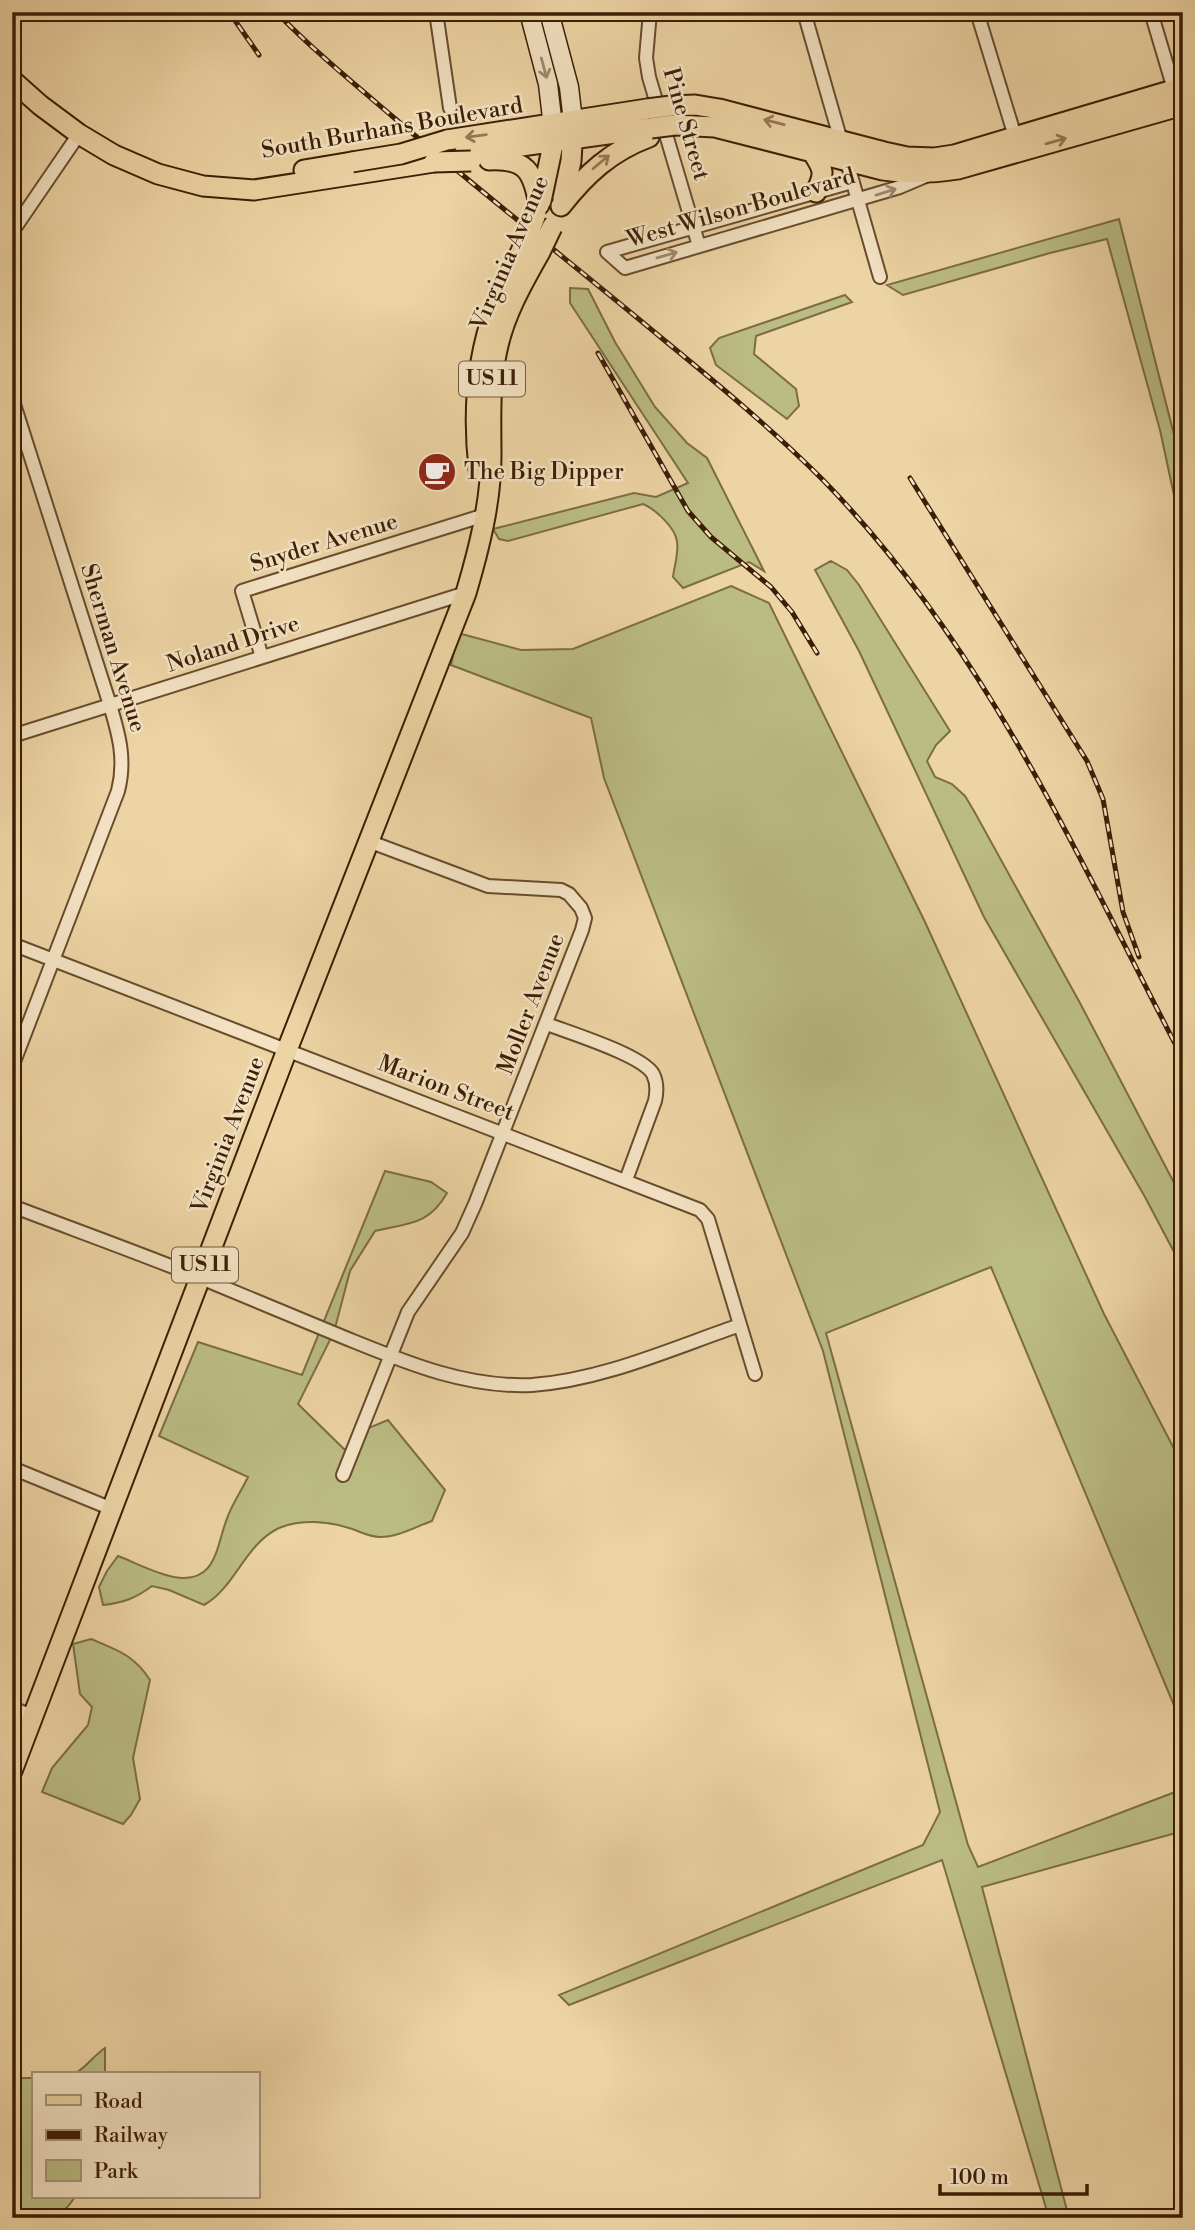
<svg xmlns="http://www.w3.org/2000/svg" width="1195" height="2230" font-family="'Libre Bodoni',serif">
<style>
.green{fill:#bbbc84;stroke:#7c6d44;stroke-width:2}
.lines{fill:none;stroke-linecap:round;stroke-linejoin:round}
.minor-casing{stroke:#684c2d;stroke-width:16}
.secondary-casing{stroke:#3c1e05;stroke-width:21}
.primary-casing{stroke:#3c1e05;stroke-width:23}
.minor{stroke:#f3e3c4;stroke-width:12}
.secondary{stroke:#f3e3c4;stroke-width:18}
.primary{stroke:#edd4a4;stroke-width:19}
.rail-casing{stroke:#3c1e05;stroke-width:5}
.rail{stroke:#f3e3c4;stroke-width:2.5;stroke-dasharray:8;stroke-linecap:butt}
.primary-bridge-casing{stroke:#3c1e05;stroke-width:23;stroke-linecap:butt}
.primary-bridge{stroke:#edd4a4;stroke-width:19}
.oneway{stroke:#a18a6e}
.oneway2{stroke:#947954}
.labels{text-anchor:middle;dominant-baseline:central;stroke-width:5;stroke-linejoin:round;paint-order:stroke}
.shield{fill:#f3e3c4;stroke:#73593e;stroke-width:2}
.shield-label{font-size:21px;font-weight:bold;fill:#3c1e05}
.street-label{font-size:23px;fill:#3c1e05;stroke:#f3e3c4}
.poi-label{font-size:23px;fill:#3c1e05;stroke:#f3e3c4;text-anchor:start}
</style>
<rect width="100%" height="100%" fill="#edd4a4"/>
<filter id="stains"><feTurbulence type="fractalNoise" baseFrequency=".00286" numOctaves="4"/><feColorMatrix values="0 0 0 0 .2 0 0 0 0 .09 0 0 0 0 .02 0 0 0 .5 -.17"/></filter>
<radialGradient id="worn" r=".72"><stop offset=".6" stop-color="#630" stop-opacity="0"/><stop offset="1" stop-color="#630" stop-opacity=".3"/></radialGradient>
<path class="green" d="M1119,219L1183,470V537L1160,430L1107,239L1050,253L903,295L887,285Z
M570,288L588,289L615,342L655,407L687,443L707,458L764,571L749,562L683,588L673,577C674,567 679,552 677,542C676,528 655,509 643,504L508,541L499,539L493,529L634,493L656,497L688,483L570,303Z
M845,295L852,302L756,336L754,354L796,389L799,406L787,419L716,365L710,348L719,338Z
M831,561L847,570L859,585L950,731L936,745L927,761L935,777L952,784L965,796L974,811L1080,1003L1183,1200V1269L1145,1197L984,917L859,651L815,570Z
M731,586L769,603L925,922L1104,1314L1183,1466V1727L991,1267L826,1333L968,1845L978,1867L1183,1789V1831L982,1887L1069,2218H1049L942,1860L569,2005L559,1995L923,1845L940,1812L823,1351L604,778L591,718L451,665L458,633L521,650L573,649Z
M385,1171L431,1182L447,1193C429,1225 409,1223 375,1231L350,1271L334,1332L298,1404L345,1450L366,1429L388,1420L445,1490L432,1521C415,1527 398,1537 380,1537C369,1537 359,1531 349,1528C328,1521 300,1519 279,1528C245,1544 235,1588 204,1605L169,1590L152,1586C136,1598 123,1603 103,1605L99,1587L107,1571L118,1556C136,1563 156,1574 174,1577C218,1585 216,1544 228,1516C233,1502 242,1490 248,1477L159,1436L198,1342L302,1375Z
M91,1639C117,1650 134,1655 150,1680L133,1758L140,1799L131,1815L123,1824L42,1792L52,1768L88,1725L92,1707L80,1694L73,1644Z
M105,2048V2074H74C87,2067 93,2056 105,2048Z
M15,2078H33V2197H75C54,2229 43,2215 12,2208V2085Z"/>
<g class="lines">
<defs>
<path id="minor" d="M436,12L450,108
M650,12L646,58L649,77L699,246
M804,12L880,277
M977,12L1017,143
M1151,12L1176,96
M12,232L79,134
M607,252L625,268L900,187L926,176
M607,252L852,182
M12,398L110,705C119,735 126,760 118,791L12,1067
M262,657L242,591L485,515
M12,736L466,593
M12,944L700,1210L708,1219L755,1374
M547,1024C570,1033 642,1055 653,1074C657,1082 657,1092 655,1101L626,1180
M12,1206C75,1230 139,1253 201,1278C250,1298 299,1319 348,1339C407,1363 467,1388 532,1385C603,1380 673,1348 740,1325
M12,1468L112,1509
M343,1475L408,1312L462,1233L475,1204L582,930L585,918L581,908L569,894L561,890L488,886L368,841
M12,1708L33,1716"/>
<path id="secondary" d="M529,12L548,84L554,135
M549,12L569,87L573,121"/>
<path id="primary" d="M12,80L40,105L79,134L114,155L158,174L203,186L254,190L434,162
M671,106L695,105L719,109L884,152L907,157L934,158L954,155L1183,87
M675,125L715,127L883,170C909,174 932,173 958,169L1183,105
M447,140L647,109
M813,153C824,170 825,173 816,192
M464,154L651,128
M489,160C526,158 533,171 539,205
M304,170L352,162
M563,199L571,161L573,129
M541,201L554,140
M561,206C586,174 611,151 649,137
M479,469C473,415 476,360 495,309C504,286 516,263 526,240
M12,1771L287,1050L466,593C479,549 491,502 491,456C491,420 489,385 497,350C504,315 523,282 540,252"/>
</defs>
<use href="#minor" class="minor-casing"/>
<use href="#secondary" class="secondary-casing"/>
<use href="#primary" class="primary-casing"/>
<use href="#minor" class="minor"/>
<use href="#secondary" class="secondary"/>
<use href="#primary" class="primary"/>
<defs>
<path id="rail" d="M229,12L259,55
M276,12C312,49 352,82 392,116C481,192 574,265 664,340C719,385 773,430 823,480C986,647 1077,856 1183,1059
M598,353L688,511L711,537L771,587L792,612L817,653
M910,478L1087,761L1103,799L1123,912L1139,957"/>
</defs>
<use href="#rail" class="rail-casing"/>
<use href="#rail" class="rail"/>
<defs>
<path id="primary-bridge" d="M647,109L671,106
M651,128L675,125
M352,162L401,154L447,140
M434,162L471,161
M526,240L536,214
M540,252L552,227"/>
</defs>
<use href="#primary-bridge" class="primary-bridge-casing"/>
<use href="#primary-bridge" class="primary-bridge"/>
</g>
<defs><path id="oneway-shaft" d="M-6 0H5M1.5-3L5.5 0L1.5 3" fill="none" stroke-width="1.6" stroke-linecap="round" stroke-linejoin="round" transform="scale(1.75)"/></defs>
<g class="oneway">
<use href="#oneway-shaft" transform="translate(544 68) rotate(75)"/>
<use href="#oneway-shaft" transform="translate(886 192) rotate(-17)"/>
<use href="#oneway-shaft" transform="translate(667 255) rotate(-16)"/>
</g>
<g class="oneway2">
<use href="#oneway-shaft" transform="translate(774 122) rotate(-166)"/>
<use href="#oneway-shaft" transform="translate(476 136) rotate(172)"/>
<use href="#oneway-shaft" transform="translate(1056 141) rotate(-16)"/>
<use href="#oneway-shaft" transform="translate(601 162) rotate(-40)"/>
</g>
<defs>
<symbol id="cafe-disc" viewBox="-11 -11 22 22"><circle r="9.5" fill="#8f2418" stroke="#f3e3c4"/><path d="M-5.5-4.5H6V0H3Q3 3.5 0 3.5H-2.5Q-5.5 3.5-5.5 0ZM3-3.2v2h1.7v-2ZM-6 4.5H4V6H-6Z" fill="#fff"/></symbol>
</defs>
<g fill-rule="evenodd">
<use href="#cafe-disc" x="415" y="450" width="44" height="44"/>
</g>
<g class="labels">
<g class="shield">
<rect x="459" y="361.5" width="66" height="35" rx="5"/>
<rect x="172" y="1247.5" width="66" height="35" rx="5"/>
</g>
<g class="shield-label">
<text x="492" y="379">US 11</text>
<text x="205" y="1265">US 11</text>
</g>
<g class="street-label">
<text transform="translate(686 124) rotate(74)">Pine Street</text>
<text transform="translate(392 128) rotate(-10)">South Burhans Boulevard</text>
<text transform="translate(741 208) rotate(-16)">West Wilson Boulevard</text>
<text transform="translate(510 253) rotate(-67)">Virginia Avenue</text>
<text transform="translate(324 543) rotate(-17)">Snyder Avenue</text>
<text transform="translate(233 644) rotate(-18)">Noland Drive</text>
<text transform="translate(113 648) rotate(73)">Sherman Avenue</text>
<text transform="translate(531 1004) rotate(-69)">Moller Avenue</text>
<text transform="translate(446 1088) rotate(21)">Marion Street</text>
<text transform="translate(228 1135) rotate(-69)">Virginia Avenue</text>
</g>
<g class="poi-label">
<text x="464" y="472">The Big Dipper</text>
</g>
</g>
<rect width="1195" height="2230" fill="none" stroke="#edd4a4" stroke-width="42"/>
<rect x="14" y="14" width="1167" height="2202" fill="none" stroke="#3c1e05" stroke-width="3.5"/>
<rect x="21" y="21" width="1153" height="2188" fill="none" stroke="#3c1e05" stroke-width="2"/>
<rect x="32" y="2072" width="228" height="126" fill="#f3e3c4" stroke="#aa9478" stroke-width="2"/>
<rect x="46" y="2095" width="35" height="10" fill="#edd4a4" stroke="#aa9478" stroke-width="2"/>
<text x="94" y="2108" font-size="21" fill="#3c1e05">Road</text>
<rect x="46" y="2130" width="35" height="10" fill="#3c1e05" stroke="#aa9478" stroke-width="2"/>
<text x="94" y="2142" font-size="21" fill="#3c1e05">Railway</text>
<rect x="46" y="2160" width="35" height="21" fill="#bbbc84" stroke="#aa9478" stroke-width="2"/>
<text x="94" y="2178" font-size="21" fill="#3c1e05">Park</text>
<path d="M940 2184v10h147v-10" fill="none" stroke="#3c1e05" stroke-width="3.5"/>
<text x="950" y="2184" font-size="21" fill="#3c1e05" stroke="#f3e3c4" stroke-width="5" paint-order="stroke">100 m</text>
<rect width="100%" height="100%" filter="url(#stains)"/>
<rect width="100%" height="100%" fill="url(#worn)"/>
</svg>
